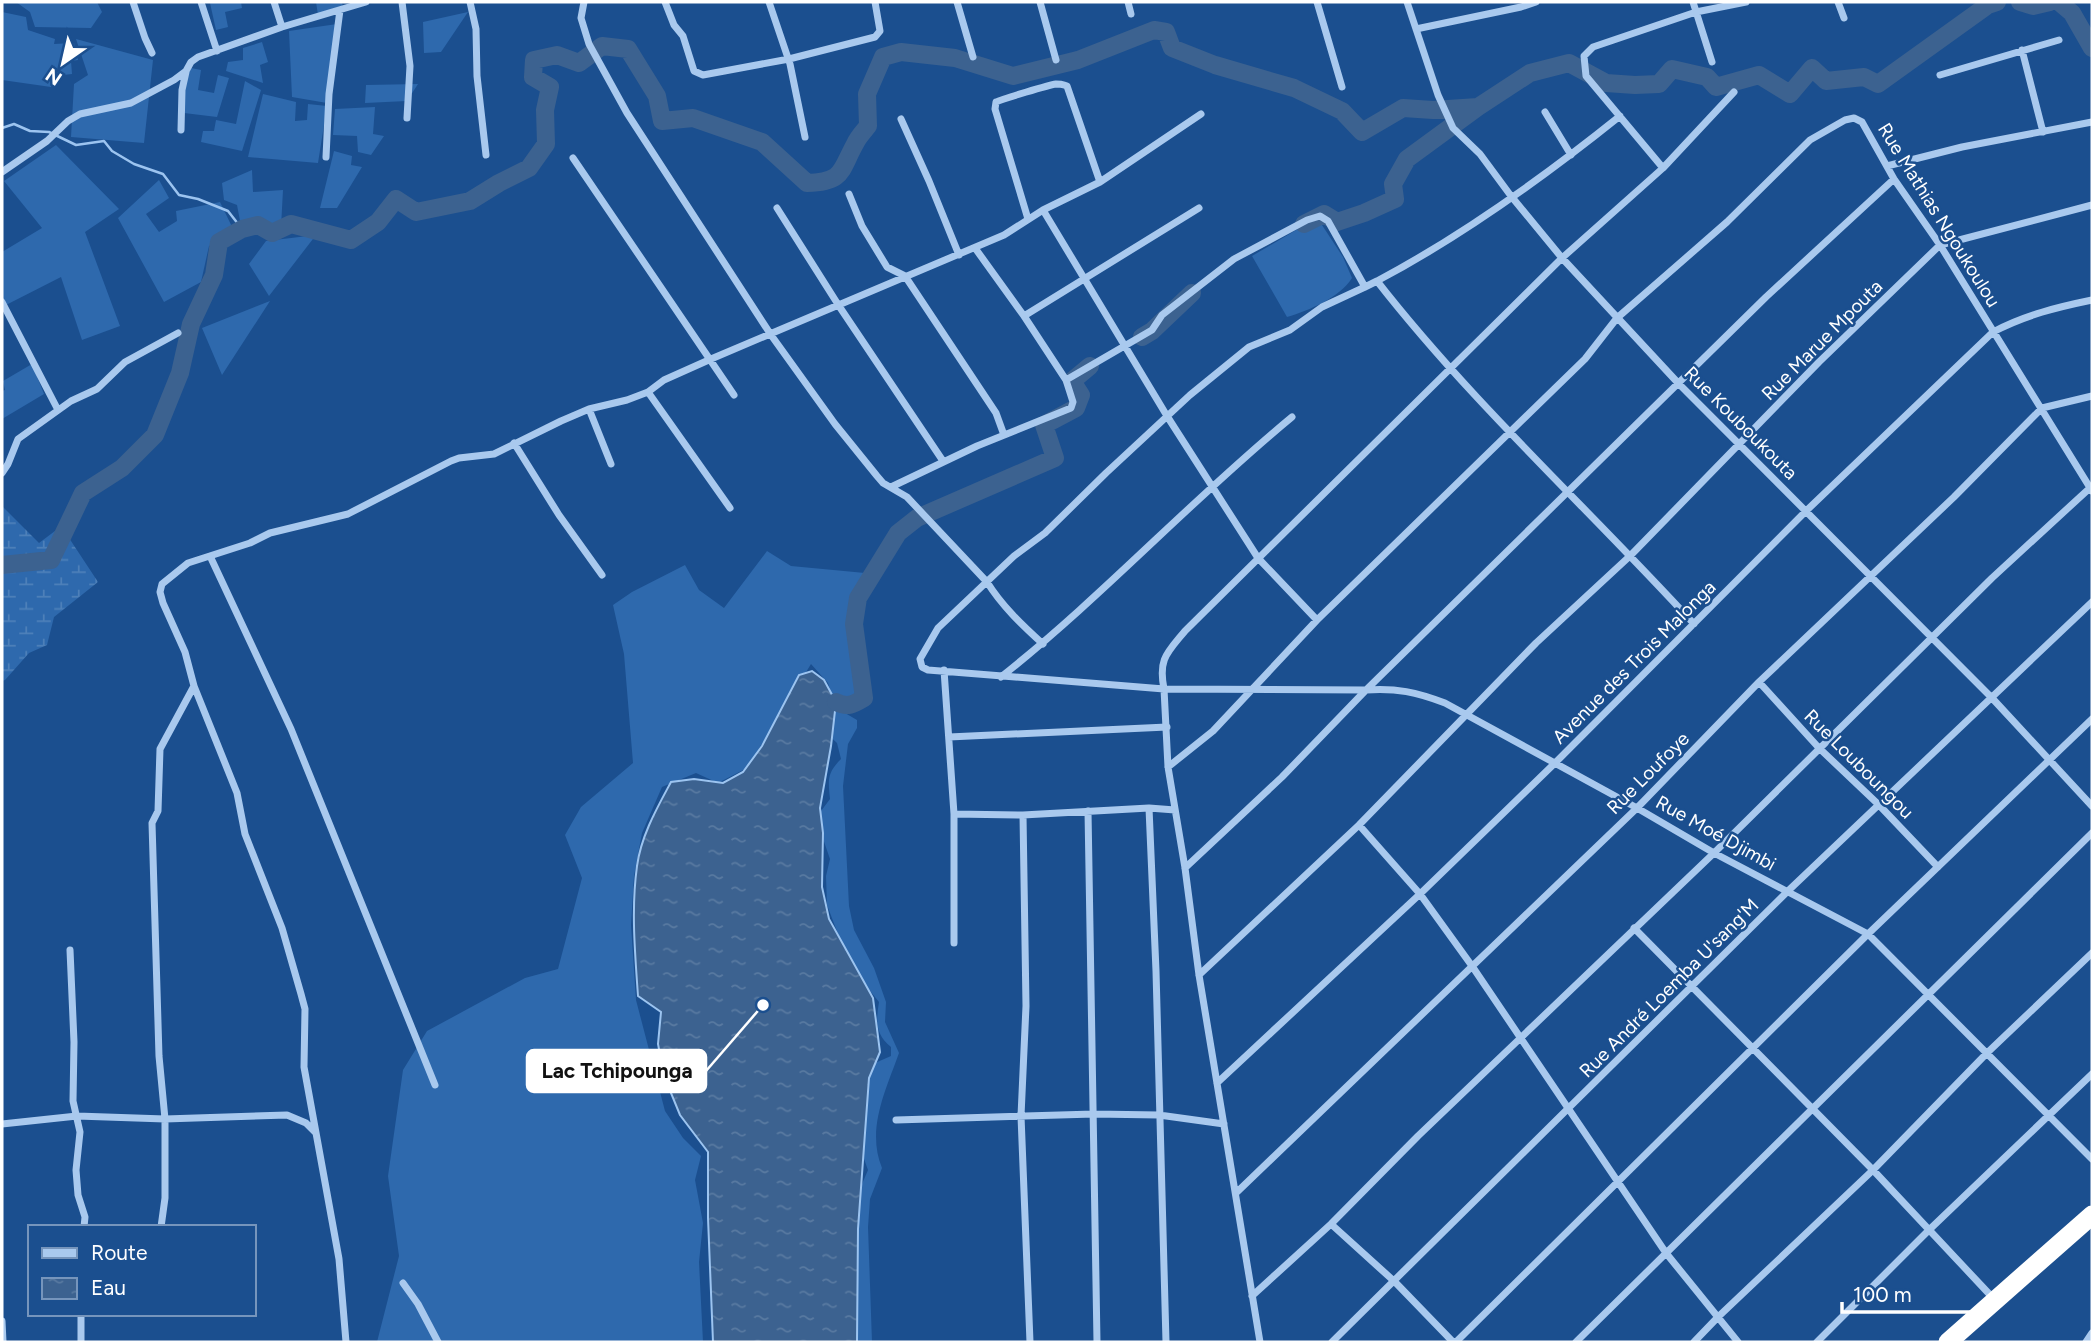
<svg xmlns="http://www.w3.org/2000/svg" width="2094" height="1344" font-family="Figtree,sans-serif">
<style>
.grass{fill:#2e69ad}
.wetland{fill:url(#wetland-marsh)}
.water{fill:url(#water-ripples);stroke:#9cc4f0;stroke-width:2}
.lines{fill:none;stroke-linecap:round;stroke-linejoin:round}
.stream{stroke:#9cc4f0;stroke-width:2.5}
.river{stroke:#3c6290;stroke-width:18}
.street{stroke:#a9c9ee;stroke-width:7}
.highway{stroke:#fff;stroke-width:19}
.labels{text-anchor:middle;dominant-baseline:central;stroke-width:5;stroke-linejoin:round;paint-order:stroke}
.street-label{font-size:19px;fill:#fff;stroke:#1b4f8f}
.leader{fill:none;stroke:#fff;stroke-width:2.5}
.callout-dot{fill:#fff;stroke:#1b4f8f;stroke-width:2.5}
.callout{fill:#fff;stroke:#fff;stroke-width:2.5}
.callout-label{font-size:21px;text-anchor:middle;font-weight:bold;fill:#111}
</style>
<defs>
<pattern id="wetland-marsh" width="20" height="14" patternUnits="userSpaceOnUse" patternTransform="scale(1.75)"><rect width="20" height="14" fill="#2e69ad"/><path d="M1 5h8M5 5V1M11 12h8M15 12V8" fill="none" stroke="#4d80b9"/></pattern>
<pattern id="water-ripples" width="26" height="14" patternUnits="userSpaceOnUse" patternTransform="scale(1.75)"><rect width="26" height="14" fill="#3c6290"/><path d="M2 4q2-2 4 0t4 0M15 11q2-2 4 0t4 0" fill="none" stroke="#597aa1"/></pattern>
</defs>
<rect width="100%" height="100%" fill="#1b4f8f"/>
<path class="grass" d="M16,2H97L102,12L91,28L35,27L30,12Z
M218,2H241L242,8L225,12L228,27L216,30L210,3Z
M316,2H342L343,8L318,15Z
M2,12L26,17L28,30L55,39L54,44L74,43L78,60L71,61L72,74L54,76L51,87L2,80Z
M468,12L441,52L424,53L423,22Z
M337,24L327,103L292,97L289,31Z
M76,39L153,60L144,143L71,137L74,84L88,75Z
M262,42L268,62L260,65L263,83L226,71L228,62L243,60V48Z
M186,67L201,70L198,90L214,93L218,75L229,78L217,117L184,113Z
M245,81L261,90L242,151L201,142L203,131H214L216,120L236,124Z
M418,84L407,101L365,103L366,85Z
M263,94L296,102L295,121L307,120L308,104L327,106L318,163L248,157Z
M375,107L373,134L384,136L371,155L358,152L357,136L333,135L335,109Z
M56,145L119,209L85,232L120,326L82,340L61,277L4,306L2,301V252L42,228L4,181Z
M334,151L352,156L351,165L362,167L337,208H320Z
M252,170L253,192L283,190L281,227L241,226L237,205L224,200L222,183Z
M159,180L169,198L146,214L159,232L177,221L176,211L220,202L235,233L209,246L201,282L164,302L118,218Z
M1320,222L1343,257L1352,278C1339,298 1310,310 1287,317L1252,256L1308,223Z
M316,235L269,296L249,264L266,241Z
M270,301L222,375L202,328Z
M32,364L44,394L2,419V391L5,390L3,381Z
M767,551L791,566L865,573L859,653L861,686L845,713L857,720V728L848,744L843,786L849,906L854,930L874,968L886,1002L885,1022L899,1053C886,1090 866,1129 882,1168L870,1199L868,1227L872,1342H846L856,1198L868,1170L859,1145L871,1071L875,1063L891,1056V1047C875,1034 876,1021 879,1002L863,982L846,955L827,905L826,876L830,859L820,830L821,811L830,799C828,780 827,773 841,759L837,743L821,728L830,709L837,710L828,683L811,664L747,768L718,783L696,773L662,787L642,833L634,876L631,925L636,1000L665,1111L683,1138L701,1156L695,1180L703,1223L699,1262L703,1342H377L399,1256L388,1176L403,1070L427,1031L525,978L558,969L582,878L565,835L581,807L633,763L624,654L613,605L632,592L685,565L699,590L724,608Z"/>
<path class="wetland" d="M2,506L39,543L55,531L69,538L98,582L54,617L47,645L29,653L5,680L2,681Z"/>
<path class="water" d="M812,671L824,680L836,702L831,746L820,808L823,833L822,887L829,919L873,998L880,1052L869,1078L858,1229L857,1342H713L708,1218V1152L680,1115L664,1076L658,1044L661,1012L638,996C635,953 631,909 637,866C641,836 657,808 671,782L694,779L723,783L743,772L762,746L799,675Z"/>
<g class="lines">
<path class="stream" d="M2,128L14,124L30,131L49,132L76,145L104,141L112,151L134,164L163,174L179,195L198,199L228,211L242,229"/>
<path class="river" d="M2020,2L2033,6L2050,2
M2059,2L2072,13L2092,48
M1304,224L1324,214L1337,222L1364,213L1395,199L1393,184L1407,159L1478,107L1530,73L1569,63L1606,83L1635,85L1659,84L1672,69L1707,77L1716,87L1759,75L1790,94L1812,68L1826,81L1864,77L1878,84L1988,5L1997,2
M1142,337L1152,331L1192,293
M2,565L51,560L83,493L122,468L155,435L180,373L191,324L214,275L219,242L242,229L258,225L272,233L291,224L351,240L378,222L396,199L416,212L470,201L499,183L529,168L546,144L545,110L550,87L533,77L534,60L557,55L579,63L602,46L628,49L657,96L662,121L693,118L762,142L807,183C844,182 840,171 855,144C858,137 864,131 868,126L867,94L883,57L901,52L955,58L1013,76L1078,60L1154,30L1166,32L1172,48L1215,65L1294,88L1342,111L1362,132L1403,108L1433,110L1478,107
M836,702C848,708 854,704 864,698L854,624L858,598L898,533L917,518L1055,458L1044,425L1076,408L1081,395L1072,381L1090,366"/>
<path class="street" d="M133,2L145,38L152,53
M201,2L217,51
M274,2L282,27
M402,2L410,66L407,118
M470,2L476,29L477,76L486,155
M584,2L581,18L589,44L627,113L771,335L835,424L877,476L883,483L907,497L987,582C1002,606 1022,625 1043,644
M665,2L674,25L683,36L694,71L703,75L789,59L875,37L880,31L875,2
M769,2L790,64L805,137
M957,2L973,57
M1040,2L1056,60
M1128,2L1131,14
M1317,2L1342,87
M1407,2L1438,95L1453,128L1480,154L1511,196L1562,258L1679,384L1992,698L2092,806
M1693,2L1712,62
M1838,2L1844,18
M1416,29L1521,7L1536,2
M2022,50L2043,132
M1940,75L2059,40
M1734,92L1663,168L1562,258L1185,631C1167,653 1158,659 1164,689L1366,690C1397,688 1416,692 1445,703L1637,808L1714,853L1868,934L2092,1159
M1545,112L1571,155
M901,119L929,181L959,255
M181,130L182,90L186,72
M326,157L329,94L340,10
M573,158L734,395
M1887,166L1962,147L2092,122
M1663,168L1586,76L1584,56L1593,47L1696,12L1746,2
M2,172L47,141L68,121L80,114L131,103L174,80L186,71L191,62L198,57L282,27L366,2
M849,194L862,226L887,267L905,276L996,413L1004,435
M777,208L839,306L943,461
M1043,210L1167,416L1258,558L1317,620
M1028,219L995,109L996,102C1002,99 1049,85 1056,84C1063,84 1061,84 1067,86L1100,182
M975,248L1024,316L1066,380
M1377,281C1464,235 1544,177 1620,116
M2,302L58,410
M1024,316L1199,208
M648,392L730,508
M589,409L611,464
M514,443L559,515L602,575
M2,473L8,464L18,439L71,401L97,389L125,362L178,333
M891,487L977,446L1071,408L1073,402L1066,380L1152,330L1162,315L1234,259L1307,220L1320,216L1328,221L1365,287L1377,281C1473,404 1589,509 1694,624
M210,556L291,729L435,1085
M944,670L954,814V943
M1001,677C1103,596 1191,500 1292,417
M1759,682L1819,748L1879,805L1938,867
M949,737L1167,727
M1168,767L1213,731L1317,620L1585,359L1617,318L1727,222L1810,140L1845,120L1854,118L1862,122L1894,179L1940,245L2092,491
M1149,808L1156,971L1166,1342
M1088,811L1097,1342
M954,814L1023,815L1149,808L1175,810
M1023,815L1026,1006L1021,1116L1030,1342
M1359,825L1420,894L1472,966L1666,1253L1738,1342
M1185,868L1282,777L1366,690L1766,297L1894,179
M1634,928L1873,1170L1993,1298
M70,950L74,1042L73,1101L80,1132L76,1170L78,1195L85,1217L84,1227
M1199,975L1359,825L1536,643L1631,555L1819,362L1940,245L2092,205
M1217,1083L1420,894L1555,763L1806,511L1993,332C2025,315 2058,307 2092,300
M896,1120L1094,1114L1159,1115L1224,1124
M2,1124L77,1116L165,1119L287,1115L306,1123L315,1132
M1236,1193L1637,808L1759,682L1954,497L2042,408L2092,396
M1331,1224L1395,1282L1453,1342
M161,1227L165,1198V1119L159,1056L152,823L158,811L160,749L194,686
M403,1283L418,1304L438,1342
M1252,1296L1331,1224L1418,1136L1714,853L1992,578L2092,486
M81,1314V1342
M2,1321L3,1342
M346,1342L339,1259L304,1067L305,1009L301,994L282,928L245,834L237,793L194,686L185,652L163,603L160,592L162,584L188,563L250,543L270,533L348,514L451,461L459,458L494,454L561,421L589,409L627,400L648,392L664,380L711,359L1004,235L1043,210L1100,182L1201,114
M1260,1342L1199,975L1185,868L1168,767L1164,689L928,670L922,667L920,659L938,628L1014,556L1045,533L1106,473L1190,395L1249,347L1290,330L1322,307L1365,287
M1332,1342L1789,890L2092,602
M1456,1342L1868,934L2092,719
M1576,1342L2092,833
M1694,1342L1718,1317L1873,1170L1987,1053L2092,953
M1817,1342L1929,1230L2092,1074
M2086,1342L2092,1333"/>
<path class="highway" d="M1948,1342L2092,1215"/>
</g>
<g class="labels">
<g class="street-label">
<text transform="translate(1939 215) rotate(58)">Rue Mathias Ngoukoulou</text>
<text transform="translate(1822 340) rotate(-45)">Rue Marue Mpouta</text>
<text transform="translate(1741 423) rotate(45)">Rue Kouboukouta</text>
<text transform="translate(1634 662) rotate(-45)">Avenue des Trois Malonga</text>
<text transform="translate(1859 764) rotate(45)">Rue Louboungou</text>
<text transform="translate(1648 773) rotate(-45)">Rue Loufoye</text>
<text transform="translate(1716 833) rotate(29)">Rue Moé Djimbi</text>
<text transform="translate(1669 988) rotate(-45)">Rue André Loemba U'sang'M</text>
</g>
</g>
<path class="leader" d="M763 1005L706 1071"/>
<circle class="callout-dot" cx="763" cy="1005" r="7"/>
<rect class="callout" x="527" y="1050" width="179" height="42" rx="7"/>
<g class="callout-label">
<text x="617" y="1078">Lac Tchipounga</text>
</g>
<rect width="2094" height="1344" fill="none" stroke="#ffffff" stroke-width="7"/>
<rect x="28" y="1225" width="228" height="91" fill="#1b4f8f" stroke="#7695bc" stroke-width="2"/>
<rect x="42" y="1248" width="35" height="10" fill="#a9c9ee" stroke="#7695bc" stroke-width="2"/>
<text x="91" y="1260" font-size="21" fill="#ffffff">Route</text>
<rect x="42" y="1278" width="35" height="21" fill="url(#water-ripples)" stroke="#7695bc" stroke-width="2"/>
<text x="91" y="1295" font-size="21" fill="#ffffff">Eau</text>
<g transform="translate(63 63) rotate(214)" stroke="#1b4f8f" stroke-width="5" paint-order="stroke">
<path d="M0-5L12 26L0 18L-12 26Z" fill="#ffffff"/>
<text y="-10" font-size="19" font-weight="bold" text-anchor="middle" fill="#ffffff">N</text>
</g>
<path d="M1842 1302v10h144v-10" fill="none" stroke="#ffffff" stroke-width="3.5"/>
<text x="1853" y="1302" font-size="21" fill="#ffffff" stroke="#1b4f8f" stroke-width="5" paint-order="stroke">100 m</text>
</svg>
